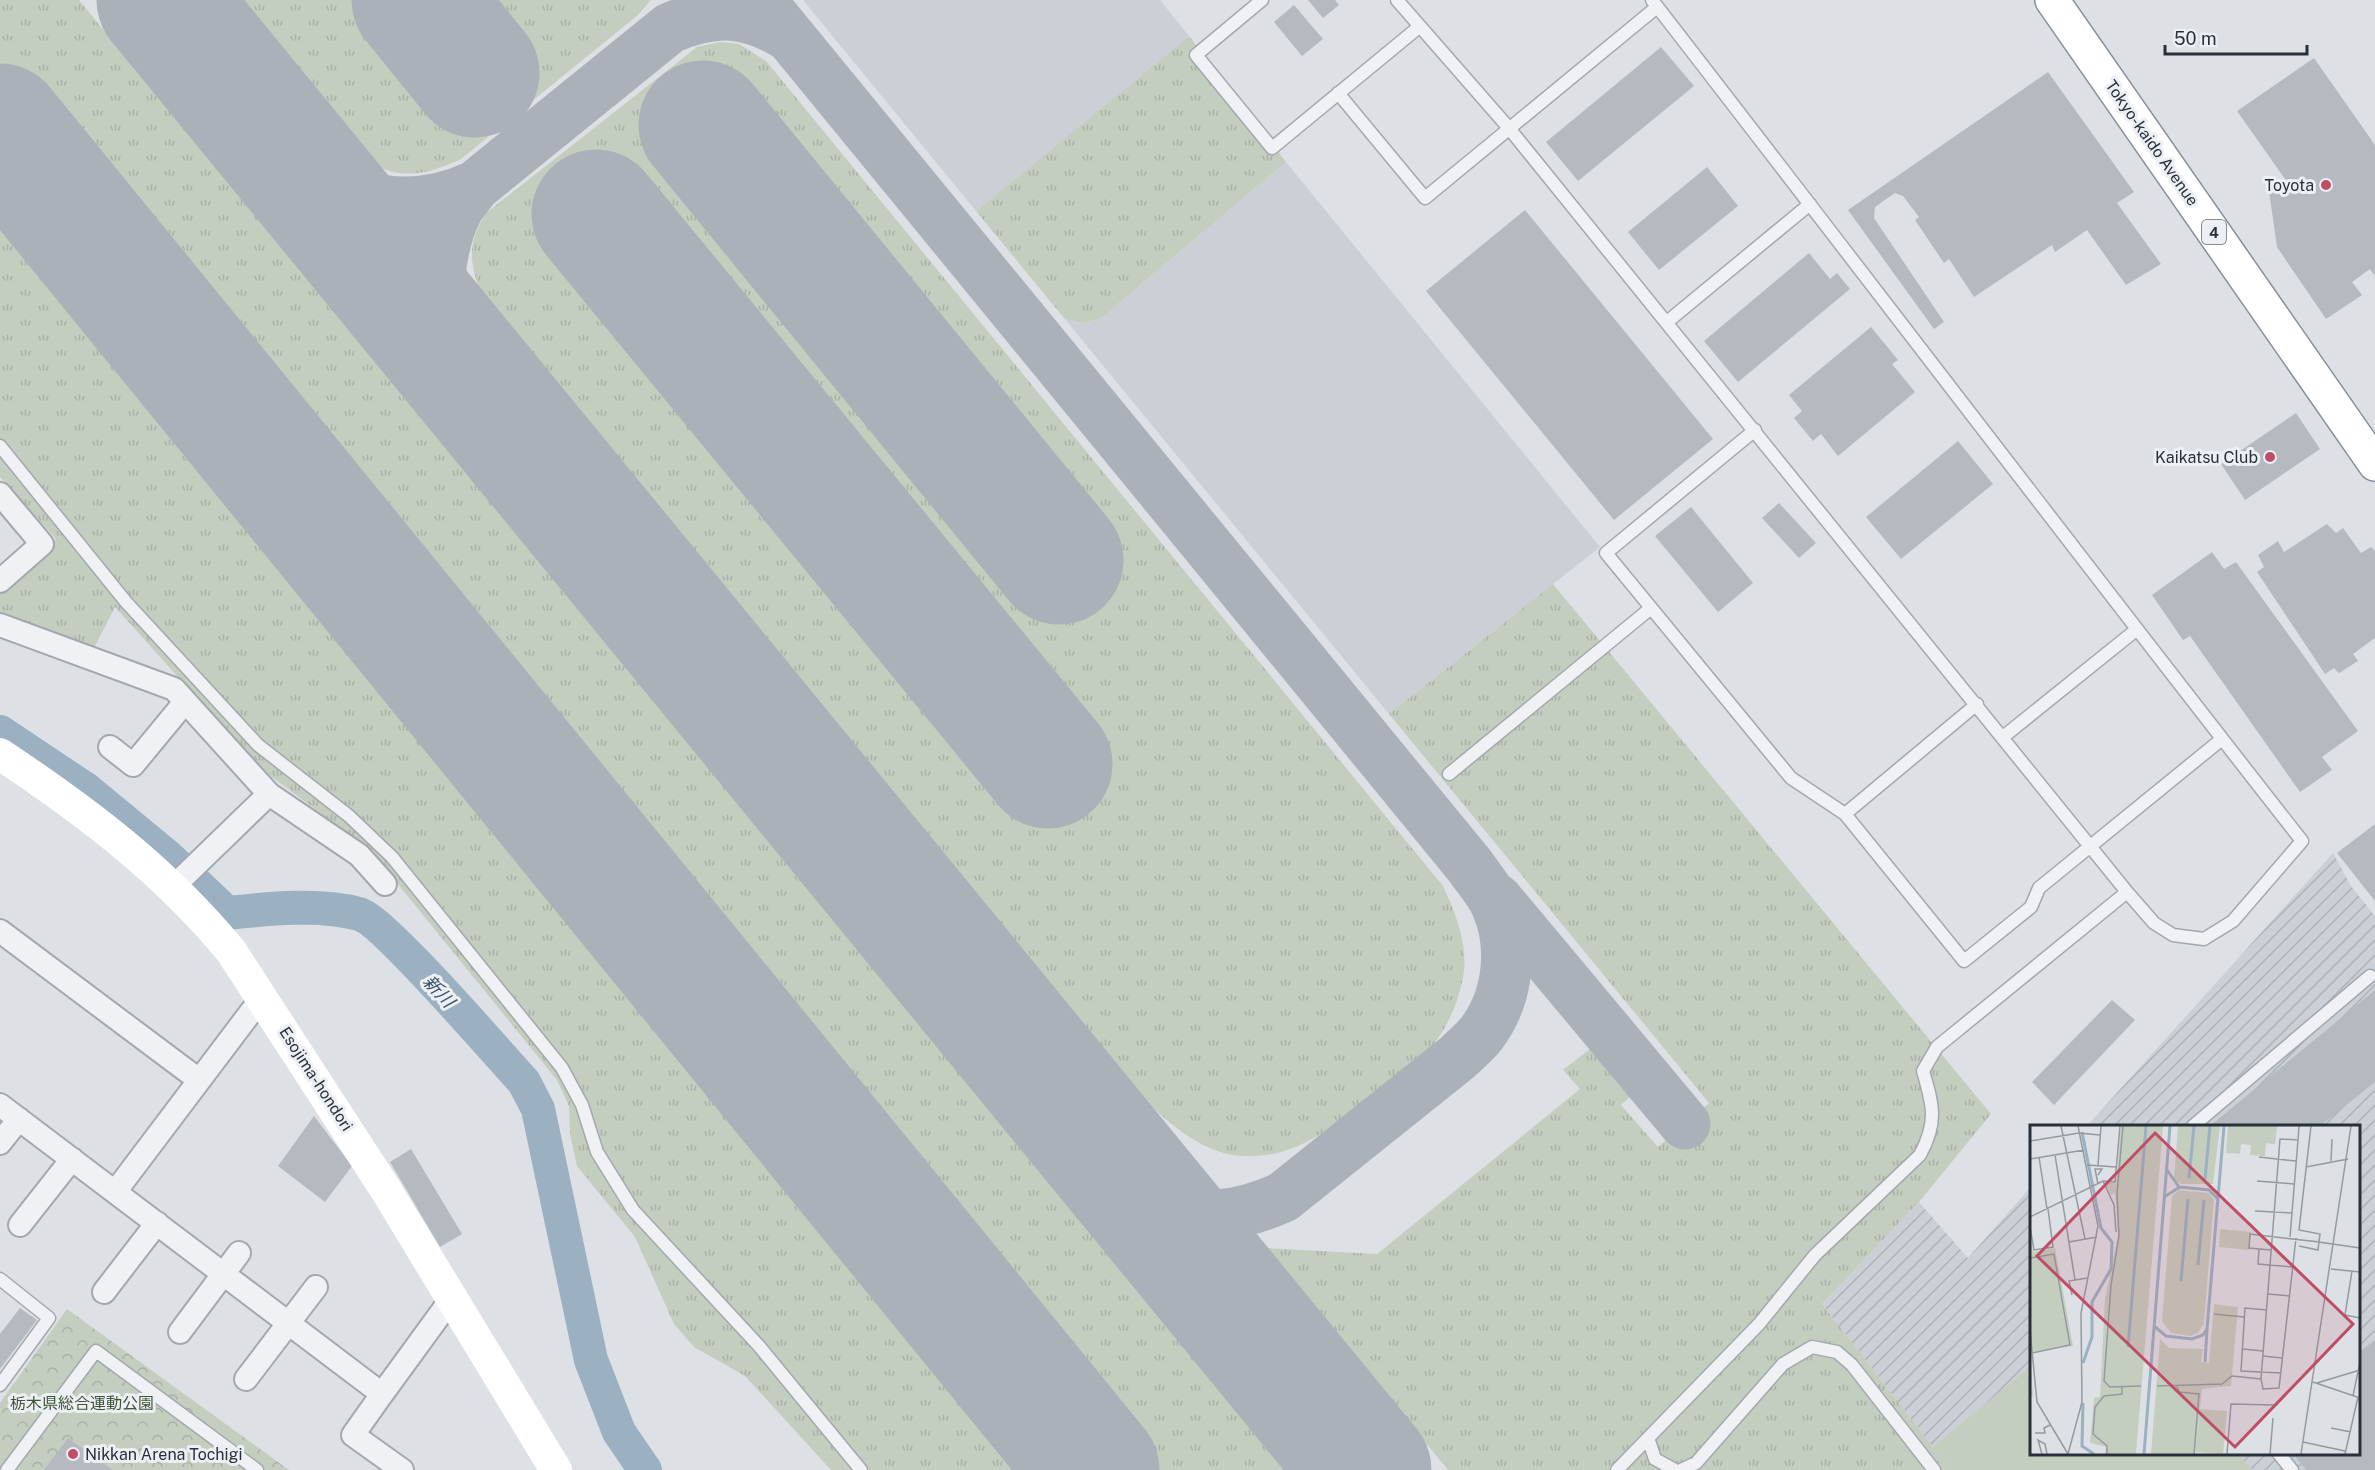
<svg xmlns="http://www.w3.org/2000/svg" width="2375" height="1470" font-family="'Public Sans','Noto Sans JP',sans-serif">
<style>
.built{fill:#cbd0d6}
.industrial{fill:url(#industrial-furrows)}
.grass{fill:url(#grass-tufts)}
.park{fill:url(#park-crowns)}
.garden{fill:#c4cebf}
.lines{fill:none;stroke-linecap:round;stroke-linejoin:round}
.river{stroke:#9bb1c2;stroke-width:34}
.taxiway{stroke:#aab1b9;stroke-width:51}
.runway{stroke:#aab1b9;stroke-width:129}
.building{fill:#b5bac1}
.lane-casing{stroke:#a3a8ae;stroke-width:15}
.street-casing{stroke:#a3a8ae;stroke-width:26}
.highway-casing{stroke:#868f9a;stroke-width:36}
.lane{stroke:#eff1f4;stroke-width:12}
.street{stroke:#eff1f4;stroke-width:22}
.secondary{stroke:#fff;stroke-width:32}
.highway{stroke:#fff;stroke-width:33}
.poi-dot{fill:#bf4d66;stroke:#eceff3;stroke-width:2}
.labels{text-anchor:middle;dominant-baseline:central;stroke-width:6;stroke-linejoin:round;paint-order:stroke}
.shield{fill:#eceff3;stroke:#636972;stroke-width:1.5}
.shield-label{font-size:15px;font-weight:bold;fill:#28303a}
.street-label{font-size:16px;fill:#28303a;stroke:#eceff3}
.poi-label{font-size:16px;fill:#28303a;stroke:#eceff3;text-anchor:end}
.park-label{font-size:16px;fill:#3e5437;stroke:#eceff3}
.water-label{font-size:18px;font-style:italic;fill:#37516a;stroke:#eceff3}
.inset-river{fill:none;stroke:#9bb1c2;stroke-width:3}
.inset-road{fill:none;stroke:#959aa1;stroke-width:1.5}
.view{fill:#bf4d66;fill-opacity:0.15;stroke:#bf4d66;stroke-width:3}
.inset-edge{fill:none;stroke:#28303a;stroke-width:3}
</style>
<defs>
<pattern id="industrial-furrows" width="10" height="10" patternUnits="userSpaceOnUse" patternTransform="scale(1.5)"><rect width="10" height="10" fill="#cbd0d6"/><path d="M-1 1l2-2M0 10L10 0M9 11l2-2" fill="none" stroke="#aeb3b8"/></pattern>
<pattern id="grass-tufts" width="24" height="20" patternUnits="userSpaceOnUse" patternTransform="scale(1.5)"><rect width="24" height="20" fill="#c4cebf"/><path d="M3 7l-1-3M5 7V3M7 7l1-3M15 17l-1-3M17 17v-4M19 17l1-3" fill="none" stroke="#a8b1a5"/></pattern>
<pattern id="park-crowns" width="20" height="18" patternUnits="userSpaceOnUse" patternTransform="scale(1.5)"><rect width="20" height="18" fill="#c4cebf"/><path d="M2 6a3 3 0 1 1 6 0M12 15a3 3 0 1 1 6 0" fill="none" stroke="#a8b1a5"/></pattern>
</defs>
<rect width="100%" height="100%" fill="#dde1e5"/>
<path class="built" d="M803,0H1160L1189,36L976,211Z
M1286,162L1600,547L1389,714L1064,318L1082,323L1100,319Z"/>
<path class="industrial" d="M2333,853L2351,886L2375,916V1470H1951L1822,1304L1919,1202L1968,1258L2031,1187L2032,1454H2358V1126H2087Z"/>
<path class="grass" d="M0,0H79L1285,1470H831L745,1376L694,1347L674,1324L635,1237L577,1166L570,1134L569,1106L557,1080L371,851L260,768L115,607L93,650L0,616V590L56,539L0,477Z
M242,0H651L638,15L461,159C434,172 407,180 379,167Z
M1189,36L1286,162L1100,319L1082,323L1064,318L976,211Z
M720,42L739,44L766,61L1443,886C1457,916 1470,949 1462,982C1457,1005 1447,1029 1431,1047C1419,1062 1400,1073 1385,1085C1341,1121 1296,1164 1233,1155C1198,1149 1171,1124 1145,1101L479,289C469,257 468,243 486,213L697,47Z
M1553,584L1991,1114L1919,1202L1822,1304L1951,1470H1448L1266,1248L1377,1254L1580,1089L1563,1070L1590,1049L1631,1096L1621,1105L1658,1147L1709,1103L1389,714Z"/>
<path class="park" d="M67,1309L289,1470H0V1403Z"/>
<path class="garden" d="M2031,1366L2032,1454H2239L2252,1470H1951L1933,1447Z"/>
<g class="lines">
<path class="river" d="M0,732L87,790L167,856L227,913C266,909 320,903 359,914C383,920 499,1055 524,1082L538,1109L591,1360L619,1432L645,1470"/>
<path class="taxiway" d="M760,0L1470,866C1478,878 1490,891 1496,905C1514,945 1509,998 1481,1034C1475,1042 1466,1049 1458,1057L1283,1197C1235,1219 1202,1219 1152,1207
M294,162C351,202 410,216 475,186
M443,343C434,304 439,245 458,209C463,201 470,193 475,186L670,28C715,9 748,10 790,37
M1497,899L1685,1124"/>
<path class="runway" d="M161,0L1367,1470
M416,0L475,73
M703,125L1059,560
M0,128L1095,1470
M596,214L1048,764"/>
</g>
<path class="building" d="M1308,0H1335L1339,5L1323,18Z
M1294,5L1323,39L1302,56L1274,22Z
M1661,47L1694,86L1578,181L1546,142Z
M2314,58L2375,145V276L2370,269L2352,282L2362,295L2326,319L2277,247L2269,191L2285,179L2237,111Z
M2048,72L2134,192L2117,203L2161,264L2126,285L2087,230L2055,252L2052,245L1974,297L1949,259L1944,263L1915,220L1919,217L1903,196L1895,193L1875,207L1874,218L1944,322L1934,329L1848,210Z
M1707,167L1738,206L1659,270L1628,232Z
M1525,210L1713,439L1614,520L1426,291Z
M1809,253L1830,279L1837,273L1850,289L1738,382L1704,341Z
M1871,327L1898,360L1892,364L1915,392L1838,456L1821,434L1813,441L1794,418L1802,411L1789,395Z
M2296,413L2320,449L2245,500L2221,464Z
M1958,441L1993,484L1901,559L1866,517Z
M1779,503L1816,543L1799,558L1762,518Z
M1691,507L1753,583L1718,612L1655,536Z
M2327,524L2336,533L2343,528L2361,553L2371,547L2375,551V638L2353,654L2358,661L2339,673L2334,668L2325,674L2257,572L2264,567L2258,555L2278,541L2284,552Z
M2212,552L2224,569L2236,562L2358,731L2322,757L2332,770L2300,792L2190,636L2183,640L2152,595Z
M2375,824V901L2337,853Z
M2375,990V1082L2320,1126H2210Z
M2112,1000L2135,1020L2054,1105L2032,1082Z
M314,1116L352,1166L325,1202L278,1166Z
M411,1149L462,1234L440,1247L390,1162Z
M20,1308L37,1320L0,1369V1334Z
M2375,1340V1470H2306L2293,1454H2358V1353Z
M68,1438L113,1470H44Z"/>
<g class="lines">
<defs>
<path id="lane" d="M1262,0L1196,55L1272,148L1419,27
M1397,0L1508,127L2127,892
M1338,93L1425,198L1657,7
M1667,322L1810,204
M1755,430L1606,553L1791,778L1845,814L1964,961L2031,907L2039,888L2222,739
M0,446L126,602L258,745L349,816L392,857L562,1068L582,1105L597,1152L633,1210L759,1346L861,1470
M2003,737L2136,630
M1449,774L1651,608
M1845,814L1977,704
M2193,1126L2370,976
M0,1279L49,1318L0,1385
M1648,1438L1655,1459L1675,1470
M2279,1454L2292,1470
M7,1470L96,1351L257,1470
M1617,1470L1759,1324L1815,1255L1920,1155C1938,1122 1933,1105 1923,1071L1937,1047L2127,892L2154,923L2173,935L2204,939L2233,921L2302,841C2083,562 1869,280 1652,0
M1681,1470L1696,1463L1783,1364L1812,1347L1837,1352L1852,1365L1934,1470"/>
<path id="street" d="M0,494L42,544L0,581
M0,625L174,689L269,794L359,855L385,884
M110,747L133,765L185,702
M173,887L269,794
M0,931L199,1080
M0,1105L382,1394L452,1298
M0,1143L19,1119
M115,1192L263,996
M20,1225L72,1159
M104,1292L157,1223
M180,1332L239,1253
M246,1379L316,1287
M382,1394L353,1435L402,1470"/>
<path id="highway" d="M2052,0L2375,464"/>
</defs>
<use href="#lane" class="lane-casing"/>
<use href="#street" class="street-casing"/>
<use href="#highway" class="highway-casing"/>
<use href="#lane" class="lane"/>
<use href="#street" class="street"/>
<path class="secondary" d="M0,754C87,812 164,870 231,951L386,1190L556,1470"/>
<use href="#highway" class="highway"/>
</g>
<g class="poi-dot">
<circle cx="2326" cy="185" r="6"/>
<circle cx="2270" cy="457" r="6"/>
<circle cx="73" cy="1454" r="6"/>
</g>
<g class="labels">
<rect class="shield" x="2202" y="220" width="24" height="24" rx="4.5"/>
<g class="shield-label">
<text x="2214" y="232">4</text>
</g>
<g class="street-label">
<text transform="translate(2152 143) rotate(55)">Tokyo-kaido Avenue</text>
<text transform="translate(316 1079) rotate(57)">Esojima-hondori</text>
</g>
<g class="poi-label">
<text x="2314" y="185">Toyota</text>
<text x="2258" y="457">Kaikatsu Club</text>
<text x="85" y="1454" text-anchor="start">Nikkan Arena Tochigi</text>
</g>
<g class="park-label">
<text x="82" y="1403">栃木県総合運動公園</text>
</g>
<g class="water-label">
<text transform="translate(439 991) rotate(47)">新川</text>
</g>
</g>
<g transform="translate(2030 1125)">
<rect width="330" height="330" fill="#dde1e5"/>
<path d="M91,1H133L106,329H75L76,322L60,318L64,273L70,272L75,174L88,109L85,68L81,70L75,58H86ZM148,1H190L183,59H151L144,54ZM198,1H247L245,19L236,18L235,31L220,30L221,20L211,19L210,29L196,28ZM149,65L179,68L184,75L174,198L168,208L160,211L141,208L132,196L142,71ZM190,104L221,107L219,125L189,122ZM184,179L208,182L201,261L172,264L165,329H121L130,214L139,223L173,224L171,237L179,238Z" fill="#c4cebf"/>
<path d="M0,110L3,127L25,123L43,221L0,227L3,271L0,274Z" fill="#c4cebf"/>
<path d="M212,1H247L245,19L211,16ZM170,284L197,286L193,329L165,327Z" fill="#c4cebf"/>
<path class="inset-river" d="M52,7L71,103L82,117L81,144L62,177V212L53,238M137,45L149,62M159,53L164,1M175,54L180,1M134,72L150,62L179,65L188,74M168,140L174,75M151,156L158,74M124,201L136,211L162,214L173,210L177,204L194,1M98,222L116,1M175,237L177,205M53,278L52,321L64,329M114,329L140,1"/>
<path class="inset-road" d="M31,1L55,114M93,1L87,69L89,111L81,160L74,256L80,262L111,261M281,1L269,105L290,109L289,117L330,123M0,16L49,8L70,10M25,30L45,155L58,153M9,32L17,84M229,32L266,36M0,34L54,25M301,36L302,14M57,40L86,42M68,40L71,1M276,42L318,34M73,56L84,80L86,107M227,56L264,59M68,59L65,44H72L68,50M225,86L262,88M0,92L73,56L85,57L90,1M0,102L4,125L23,122L18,84M260,112L268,15M39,117L67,112M229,124L228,139L263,142M241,125L219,123L220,109L289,117L288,125L269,121M0,133L24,129L40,220L2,228M301,144L330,147M322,146L315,190L330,193M238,169L260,171M42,170L39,156L45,155M237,185L215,183L211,246L251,248M184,189L214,192M0,205L7,277L38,329M213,224L233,226M233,231L252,233M231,254L250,14L268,15L269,1M283,257L330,273M287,258L330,245M127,261L192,259L202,251L231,254L233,264L249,263L266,113M147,261L149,267L169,269L164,329M323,271L330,237M301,303L321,307M5,308H15L14,303L20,300M273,317L315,326M12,329L8,315L15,319L17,329M38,329L52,277L51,188L68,101L48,1M77,329V321L63,309L65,282L74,271L92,269V262M197,329L201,279L244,280M240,329L243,293M271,329L321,1M315,329L328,272"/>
<path class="view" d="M125,8L323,199L205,322L7,131Z"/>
<rect width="330" height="330" class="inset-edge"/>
</g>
<path d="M2165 45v9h142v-9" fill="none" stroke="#28303a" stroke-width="3"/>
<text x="2174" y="45" font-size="18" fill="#28303a" stroke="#eceff3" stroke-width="4.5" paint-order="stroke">50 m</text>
</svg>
